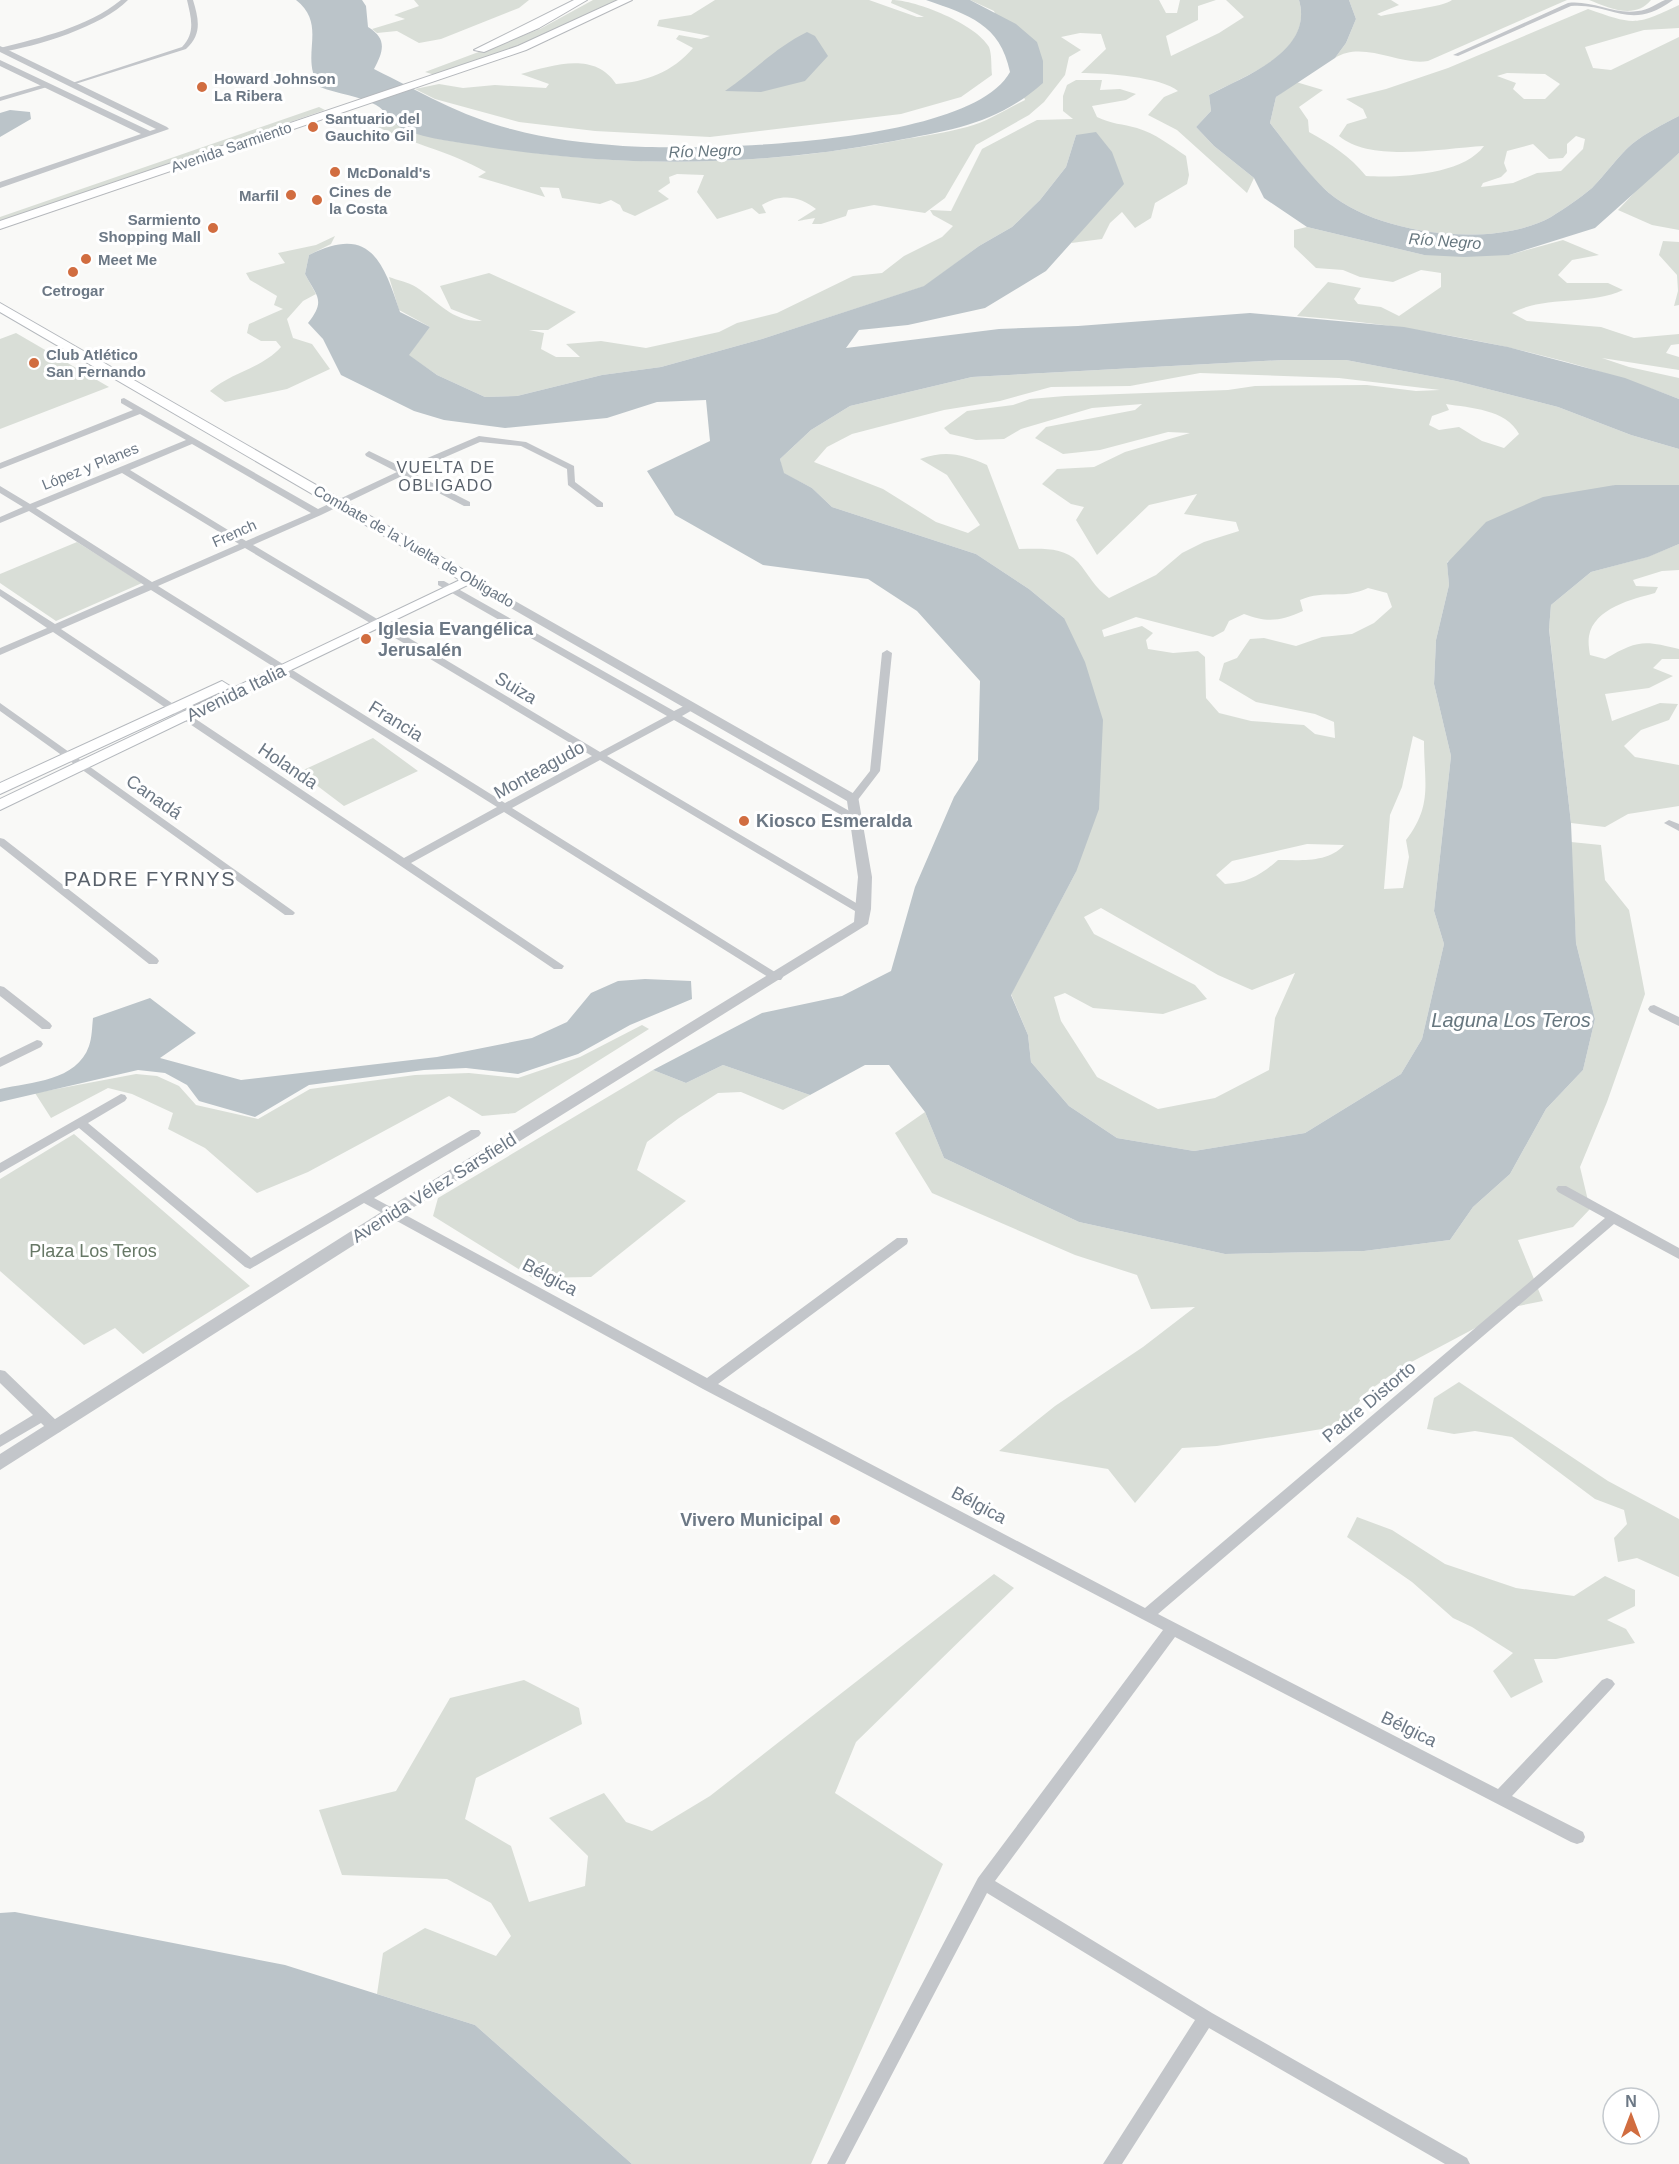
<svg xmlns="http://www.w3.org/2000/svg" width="1679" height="2164" font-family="Arial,sans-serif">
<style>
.green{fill:#d9ded7;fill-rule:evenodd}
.water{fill:#bbc4c9}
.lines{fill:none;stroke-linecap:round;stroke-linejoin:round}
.secondary-casing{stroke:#b4b8bd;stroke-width:2}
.primary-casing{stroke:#b5b8bc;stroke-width:2}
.minor{fill:#c3c6ca;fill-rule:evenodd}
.tertiary{fill:#c3c6ca;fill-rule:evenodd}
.secondary{fill:#fff;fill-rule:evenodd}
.primary{fill:#fff;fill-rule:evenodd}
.poi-dot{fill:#d16d40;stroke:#fff;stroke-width:2}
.labels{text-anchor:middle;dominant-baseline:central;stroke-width:6;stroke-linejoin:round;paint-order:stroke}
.far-poi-label{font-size:15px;font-weight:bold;fill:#6c7885;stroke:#fff;text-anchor:start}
.far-street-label{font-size:15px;fill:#6c7885;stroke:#fff}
.far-water-label{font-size:16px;font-style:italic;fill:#67777f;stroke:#fff}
.far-neighbourhood-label{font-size:16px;letter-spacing:1.5px;fill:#59616b;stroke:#fff}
.poi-label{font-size:18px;font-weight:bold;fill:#6c7885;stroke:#fff;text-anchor:start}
.street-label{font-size:18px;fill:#6c7885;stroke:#fff}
.park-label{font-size:18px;fill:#677866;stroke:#fff}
.neighbourhood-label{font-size:20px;letter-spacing:1.5px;fill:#59616b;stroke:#fff}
.water-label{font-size:20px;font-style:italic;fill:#67777f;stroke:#fff}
</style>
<rect width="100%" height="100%" fill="#f9f9f7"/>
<path class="green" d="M414,0H529L519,8L441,39L419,43L397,31L377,33L372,29L405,19L394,15L419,6Z
M593,0H620L528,42L435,75L425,72L540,29Z
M715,0H869L917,17H924L891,3L892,0C916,0 976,24 989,47C992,54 991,67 992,75L961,97L901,114L710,137L595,131L519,122L435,99L415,89L439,84L463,88L495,85L546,88L549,84L521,74C553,65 595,51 616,84C645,82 673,72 693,48L676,39L679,35L701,39L710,36L657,26L659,20L691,15Z
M970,0H1159L1166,13H1177L1180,0H1216L1198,6V20L1166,36L1171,56L1219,33L1244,17L1226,0H1299C1314,53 1245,75 1209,95L1211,111L1196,127L1214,146L1254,178L1247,193L1177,130L1148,115L1164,97L1178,91C1162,77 1104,73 1081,73L1106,49L1101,34L1080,33L1061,37L1081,50L1069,57L1065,75L1044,102L1029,115L976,145L945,198L925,213L874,205L848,210L846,216L821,224H812L815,218L797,221L816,209C800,196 781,193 762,205L766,213L759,214L752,208L717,219L697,192L704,175L677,174L669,177L670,183L658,191L669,199L635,216L623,211L620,205L611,200L600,204L562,198L559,188L540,187L545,197L478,177L486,172C450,151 407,143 370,123L388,119C418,139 458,142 493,147C628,169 766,166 900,140C922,136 945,133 967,127C987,122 1006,109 1025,100L994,11Z
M1349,0H1391L1399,5L1377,14L1381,16C1396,12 1444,7 1452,0H1567L1428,61C1400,66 1363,40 1335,58L1346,43L1356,19Z
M1589,0H1651C1635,20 1609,8 1589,0Z
M1679,5V28L1644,30L1585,47L1593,68L1611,70L1679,37V116C1663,124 1646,133 1632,144C1617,157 1606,174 1592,188C1580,198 1564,209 1551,217C1493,249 1379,235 1329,193C1307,174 1288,146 1270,123L1276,97L1296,82L1323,90L1299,107L1308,120L1309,132C1332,145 1350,156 1366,176C1399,178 1463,175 1484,146C1443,148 1371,163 1339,136L1347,124L1367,118L1363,109L1346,99L1386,89L1448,68L1588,9C1634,25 1635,26 1679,5ZM1507,73L1545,74L1560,84L1545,99H1524L1513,89L1516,83L1497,76ZM1576,136L1585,139L1583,149L1561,171L1537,173L1513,183L1481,187L1483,183L1501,177L1507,171L1504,163L1507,151L1533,144L1549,159L1563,158L1567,153V144Z
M1076,80H1102L1100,90L1120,89L1136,94L1126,100L1092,106L1097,117C1111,124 1123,124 1137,128C1156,134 1170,145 1186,156L1189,175L1187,184L1155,203L1151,218L1135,228L1122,212L1110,223L1102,239L1071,243L1092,218L1076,135L1066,167L1040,200L1012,227L979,246L925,286L762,339L661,367L602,375L517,396L485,397L437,375L408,355L430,327L399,310L389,277C397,280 408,282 416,287C439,302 452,322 482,321L451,309L440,286L489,273L576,312L548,330H529L544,333L541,349L556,357H580L566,344L601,341L646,348L719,332L737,323L777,313L853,276L882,273L904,256L942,237L953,226L933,215L930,210L951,211L982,149L1037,120L1073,119L1063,111V96L1067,85Z
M319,107L325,110L0,222V217Z
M1679,153V230L1652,225L1618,210L1650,176Z
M1307,227L1424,255H1509L1563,240L1599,255L1572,260L1558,275L1567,283H1608L1623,290C1588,306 1546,295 1512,313L1527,321L1601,327L1634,338L1679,334V344L1671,345L1666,353L1679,357V370L1602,358L1629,367L1679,378V399C1557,352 1427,326 1297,316L1328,282L1361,288L1354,299L1358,304L1381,307L1399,316L1441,287V273L1421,270L1393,282L1360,277L1343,270L1316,268L1294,247V230Z
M335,236L331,244L309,255L305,274L316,294L303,301L287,319L293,338L312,344L330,369L287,389L225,402L210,391C232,372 261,369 281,347L276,341H261L247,333L249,324L283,309L274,305L277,296L250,280L246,273L285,263L278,253L316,245Z
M1663,241L1679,242V305L1674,306L1678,291L1677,275L1659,255Z
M16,333L109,387L0,429V339Z
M1283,360H1346L1456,381L1558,407L1631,435L1679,449V485H1615L1447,562L1449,585L1436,640L1434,684L1451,756L1434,911L1444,944L1422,1039L1401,1074L1305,1133L1194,1151L1117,1138L1069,1106L1031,1062L1028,1035L1011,994L1076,872L1064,618L1029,589L976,554L832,507L812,488L783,473L780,459L811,430L850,406L972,377ZM1200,373L1339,378L1440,390L1416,391L1367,385L1255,386L1228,390L1065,396L1030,399L1013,405L967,411L944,428L950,434L976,440L1004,439L1021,429L1092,408L1142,404L1135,410L1046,427L1035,438L1063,454L1100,450L1168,432L1190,433L1125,452L1094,467L1057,469L1042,484L1071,504L1084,507L1076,520L1097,555L1149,505L1197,494L1184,514L1236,522L1239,531L1204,542L1182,553L1156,575L1109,598C1095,588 1089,575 1078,562C1063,546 1039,549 1019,549L987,465C962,454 946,450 920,459L947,475L980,525L968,533L936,522L883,489L814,462L827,447L852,434L944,410L1000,401L1051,387L1130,386ZM1446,404C1470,408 1506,409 1519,434L1504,448L1482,441L1459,427L1439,430L1429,425L1432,416L1449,410ZM1368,588L1387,593L1392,607L1374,623L1352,634L1322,637L1296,646L1264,638L1250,639L1237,658L1224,663L1219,680L1256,702L1315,714L1334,722L1335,738L1315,734L1304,725L1251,721L1219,713L1206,698L1205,657L1198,651L1173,653L1148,649L1146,640L1153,633L1142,626L1104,637L1102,630L1136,617L1213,637L1224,631L1229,621L1244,614C1267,623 1281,621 1303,611L1300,600C1326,589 1343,600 1368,588ZM1413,736L1424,741C1424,783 1433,805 1406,840L1409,857L1403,888L1384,889L1390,815L1402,787ZM1307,844L1344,845C1328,863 1301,860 1278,860C1261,875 1247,883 1225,884L1216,875L1232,861ZM1101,908L1218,975L1252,990L1295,973L1275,1018L1269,1070L1215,1098L1158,1109L1097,1077L1061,1021L1054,997L1065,993L1093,1008L1163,1014L1207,999L1195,985L1094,934L1084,917Z
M77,542L142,583L56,621L0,583V574Z
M1679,544V570L1662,571L1633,580L1636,586L1658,587L1655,593C1633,599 1594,608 1589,636C1588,642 1589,649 1590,655L1605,659C1637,640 1644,640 1679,649V659H1662L1653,668L1673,676L1649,688L1605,694L1612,721L1660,703L1678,704L1669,720L1641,730L1624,746L1635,757L1679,765V806L1628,814L1605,827L1571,823L1549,628L1551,605L1591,572L1647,557Z
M373,738L418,771L344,806L299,772Z
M1571,842L1601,845L1605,880L1629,910L1645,994L1607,1102L1580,1167L1590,1209L1573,1227L1518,1240L1543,1301L1498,1310L1481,1325L1402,1367L1367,1392L1340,1426L1217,1446L1182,1448L1135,1503L1108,1469L999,1451L1055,1406L1143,1347L1195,1307L1151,1309L1137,1275L1075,1255L932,1193L895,1133L925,1112L944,1158L1079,1222L1225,1254L1364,1251L1450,1240L1473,1207L1510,1174L1546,1109L1583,1070L1595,1019L1576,943Z
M642,1025L649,1029L515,1113L482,1116L449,1096L308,1172L257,1193L205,1148L168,1129L173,1113L132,1094L108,1088L51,1118L35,1093L136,1074L157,1076L179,1086L196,1105L258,1119L310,1089L415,1075L469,1073L518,1078L580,1057Z
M723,1065L810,1095L783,1110L741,1092L718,1093L679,1118L647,1142L637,1170L686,1201L591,1277L533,1278L433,1216L438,1198L653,1070L686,1083Z
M74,1134L250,1286L143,1354L115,1328L84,1345L0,1271V1179Z
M1459,1382L1608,1481L1679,1519V1577L1637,1558L1618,1562L1614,1538L1627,1524L1624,1510L1595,1499L1512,1437L1475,1431L1454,1434L1427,1429L1434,1398Z
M1357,1517L1392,1530L1445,1564L1516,1588L1574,1596L1605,1576L1635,1590V1606L1607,1620L1626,1629L1635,1643L1556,1659H1534L1543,1682L1511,1698L1493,1671L1513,1653L1472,1627L1453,1618L1412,1582L1347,1537Z
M994,1574L1014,1588L856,1742L835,1793L943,1864L811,2164H632L475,2025L377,1994L383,1953L425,1928L496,1956L511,1936L491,1903L447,1879L342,1875L319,1810L396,1791L450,1698L524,1680L579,1708L582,1724L476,1778L465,1819L511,1846L529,1902L585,1886L588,1856L549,1818L604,1793L626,1822L652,1831L710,1796Z"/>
<path class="water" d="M296,0H362L366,6L368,27C388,39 383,52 374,69C418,91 463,117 511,129C547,139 586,143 623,146C702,151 970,145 1010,72C1000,24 969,15 926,0H970L1016,24L1037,42L1043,61V83C997,124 952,130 894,141C759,167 622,168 487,147C460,142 428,140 403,129C391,123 387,111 376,105C360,96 338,94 320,87C298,57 329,26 296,0Z
M1299,0H1349L1356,19L1346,43L1335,58L1276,97L1270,123C1287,145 1309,175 1329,193C1379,235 1493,249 1551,217C1564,209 1580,198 1592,188C1606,174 1617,157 1632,144C1646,133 1663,124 1679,116V153L1595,228L1509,255L1464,257L1424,255L1307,227L1264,198L1254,178L1214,146L1196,127L1211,111L1209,95C1244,76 1314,52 1299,0Z
M807,32L815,36L828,56L805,81L761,92L725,91C753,72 776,47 807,32Z
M10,110L30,112L31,119L0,137V113Z
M1096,132L1112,152L1124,184L1046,271L985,308L908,325L859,330L846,348L999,329L1078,326L1250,313L1404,327L1508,347L1625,378L1679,399V449L1631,435L1558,407L1456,381L1346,360H1283L972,377L850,406L811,430L780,459L784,473L812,488L832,507L976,554L1029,589L1064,618L1085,662L1103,720L1099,809L1076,872L1011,995L1028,1035L1031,1062L1069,1106L1117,1138L1194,1151L1305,1133L1401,1074L1422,1039L1444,944L1434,911L1451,756L1434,684L1436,640L1449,585L1447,563L1486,522L1543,497L1615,485H1679V544L1648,557L1591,572L1551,605L1549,629L1571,823L1576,943L1595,1019L1583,1070L1546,1109L1510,1174L1473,1207L1450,1240L1364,1251L1225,1254L1079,1222L944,1158L925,1112L889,1065H865L810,1095L723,1065L686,1083L653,1070L762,1013L842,996L891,971L915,887L954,797L978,760L980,681L917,611L868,579L763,565L675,515L647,471L710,441L706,400L657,402L607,418L505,428L444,420L414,411L341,375L323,339L308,323C326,300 317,297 305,274L309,255C370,224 383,261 400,312L430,327L409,355L437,375L485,397L517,396L602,375L661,367L762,339L924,286L979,246L1012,227L1040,200L1066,167L1076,135Z
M645,979L691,981L692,999L630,1025L578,1054L518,1074L466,1068L424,1070L309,1085L255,1117L199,1101L187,1085L165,1073L138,1070L0,1102V1089C31,1082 77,1081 89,1046C92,1038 92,1027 93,1018L150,998L196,1033L160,1058L241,1080L437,1057L532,1038L567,1022L591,993L618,981Z
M15,1912L285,1965L475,2025L632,2164H0V1913Z"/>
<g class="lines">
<defs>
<path id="secondary" d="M0,303L476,577L478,580L0,810V799L460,580L0,312Z
M222,681L230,686L227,689L0,794V783Z"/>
<path id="primary" d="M574,0H587L539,28L484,52L474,50Z
M618,0H632L526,50L0,229V221L518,46Z"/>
</defs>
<use href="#secondary" class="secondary-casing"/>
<use href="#primary" class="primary-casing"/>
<path class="minor" d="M121,0H128C103,26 36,47 0,52V48C42,37 86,28 121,0Z
M187,0H193C199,20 202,34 186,49L69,86V84L182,47C196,32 191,18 187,0Z
M1665,0H1673C1629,32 1614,3 1571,6L1458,56L1453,55L1568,3C1592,0 1614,15 1638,11C1648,10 1656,4 1665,0Z
M45,84L47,85V87L0,101V97Z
M124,398L318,509L397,472L366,456L365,454L369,451L404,468L479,436L526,442L574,466L575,482L603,503V507H597L568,485L567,469L521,446L480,442L411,472L470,502V506H464L404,475L321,515L253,545L600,752L667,716L438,585V581H444L674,711L688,704H696V708L682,716L860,817L861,819L860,821H852L674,720L607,756L868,910L870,912L868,914H860L600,760L512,808L783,977L781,980H773L504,812L411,863L564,966L562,969H554L53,632L0,655V648L47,628L0,596V589L55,624L144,585L29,511L0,523V517L23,507L0,493V486L30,504L186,440L140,414L0,469V463L133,410L121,403V399ZM192,444L311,513L246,541L130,470ZM122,473L239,544L152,582L36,508ZM245,548L592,756L505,803L158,586ZM151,590L497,807L404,858L61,629Z
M887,650L892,653L880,771L857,801L853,802L848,799L870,771L882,653Z
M0,703L293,911L295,913L293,915H285L0,711Z
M1669,820L1679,824V831L1664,823Z
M0,838L4,839L157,958L159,961L157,964H149L0,846Z
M0,986L4,987L50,1023L52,1026L50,1029H42L0,996Z
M1654,1005L1679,1017V1026L1650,1012L1648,1009L1650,1006Z
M37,1040L41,1041L43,1044L41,1047L0,1067V1058Z
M121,1094L125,1095L127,1098L125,1101L88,1123L251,1258L471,1130H479L481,1133L479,1136L374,1198L707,1378L897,1238H907L908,1241L907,1244L718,1384L1145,1608L1605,1218L1558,1192L1556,1189L1558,1186H1566L1679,1248V1259L1614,1224L1158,1614L1498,1789L1602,1680L1607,1678L1612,1680L1615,1684L1612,1688L1512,1796L1583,1832L1585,1837L1583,1842L1577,1844L1571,1842L1175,1637L995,1881L1212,2013L1467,2158L1470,2164H1445L1209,2028L1122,2164H1103L1195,2020L987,1893L845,2164H827L978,1878L1163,1630L703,1389L364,1203L250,1269L245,1267L79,1128L0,1173V1163Z
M0,1370L5,1371L60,1424L62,1428L60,1432C51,1434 47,1429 41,1423L0,1447V1435L33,1415L0,1383Z"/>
<path class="tertiary" d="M0,46L167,127L169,129L0,188V182L141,134L0,66V60L150,131L156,129L0,52Z
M471,576L858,796L872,877L871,909L868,924L398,1217L0,1470V1454L386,1209L854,922L858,877L847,801L467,583L465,580Z"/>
<use href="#secondary" class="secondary"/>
<use href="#primary" class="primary"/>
</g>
<g class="poi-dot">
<circle cx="202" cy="87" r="6"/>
<circle cx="313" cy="127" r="6"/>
<circle cx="335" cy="172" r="6"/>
<circle cx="291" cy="195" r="6"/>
<circle cx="317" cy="200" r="6"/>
<circle cx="213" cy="228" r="6"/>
<circle cx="86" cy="259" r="6"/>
<circle cx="73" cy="272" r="6"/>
<circle cx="34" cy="363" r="6"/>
<circle cx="366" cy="639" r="6"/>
<circle cx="744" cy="821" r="6"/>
<circle cx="835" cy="1520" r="6"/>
</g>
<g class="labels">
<g class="far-poi-label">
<text x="214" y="78">Howard Johnson<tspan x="214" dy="17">La Ribera</tspan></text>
<text x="325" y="118">Santuario del<tspan x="325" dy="17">Gauchito Gil</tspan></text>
<text x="347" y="172">McDonald's</text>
<text x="329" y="191">Cines de<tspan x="329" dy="17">la Costa</tspan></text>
<text x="279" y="195" text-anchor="end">Marfil</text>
<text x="201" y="219" text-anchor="end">Sarmiento<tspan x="201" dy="17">Shopping Mall</tspan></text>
<text x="98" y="259">Meet Me</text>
<text x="73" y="290" text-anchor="middle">Cetrogar</text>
<text x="46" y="354">Club Atlético<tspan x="46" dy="17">San Fernando</tspan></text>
</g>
<g class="far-street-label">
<text transform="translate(231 147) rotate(-19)">Avenida Sarmiento</text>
<text transform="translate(90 466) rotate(-22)">López y Planes</text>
<text transform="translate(234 533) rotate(-24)">French</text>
<text transform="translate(414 546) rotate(30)">Combate de la Vuelta de Obligado</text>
</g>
<g class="far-water-label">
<text transform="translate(705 151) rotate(-2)">Río Negro</text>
<text transform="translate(1445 241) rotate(4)">Río Negro</text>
</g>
<g class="far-neighbourhood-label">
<text x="446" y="467">VUELTA DE<tspan x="446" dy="18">OBLIGADO</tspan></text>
</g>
<g class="poi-label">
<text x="378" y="629">Iglesia Evangélica<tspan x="378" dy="21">Jerusalén</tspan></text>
<text x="756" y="821">Kiosco Esmeralda</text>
<text x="823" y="1520" text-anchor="end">Vivero Municipal</text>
</g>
<g class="street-label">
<text transform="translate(516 688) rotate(31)">Suiza</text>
<text transform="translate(236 693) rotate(-26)">Avenida Italia</text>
<text transform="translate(396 721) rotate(32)">Francia</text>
<text transform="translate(288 766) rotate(34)">Holanda</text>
<text transform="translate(539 770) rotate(-29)">Monteagudo</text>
<text transform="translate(154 797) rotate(35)">Canadá</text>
<text transform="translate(434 1188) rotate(-32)">Avenida Vélez Sarsfield</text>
<text transform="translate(550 1277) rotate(28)">Bélgica</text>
<text transform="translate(1369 1402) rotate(-40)">Padre Distorto</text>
<text transform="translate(979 1505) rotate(28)">Bélgica</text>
<text transform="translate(1409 1729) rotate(26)">Bélgica</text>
</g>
<g class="park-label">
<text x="93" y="1251">Plaza Los Teros</text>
</g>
<g class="neighbourhood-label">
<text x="150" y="879">PADRE FYRNYS</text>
</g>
<g class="water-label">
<text x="1511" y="1020">Laguna Los Teros</text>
</g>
</g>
<g transform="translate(1631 2116)"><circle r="28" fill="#ffffff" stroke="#c4c9ce" stroke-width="1.5"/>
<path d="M0-4.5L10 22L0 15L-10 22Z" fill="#d16d40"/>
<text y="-9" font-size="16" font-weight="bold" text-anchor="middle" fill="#6c7885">N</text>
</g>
</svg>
